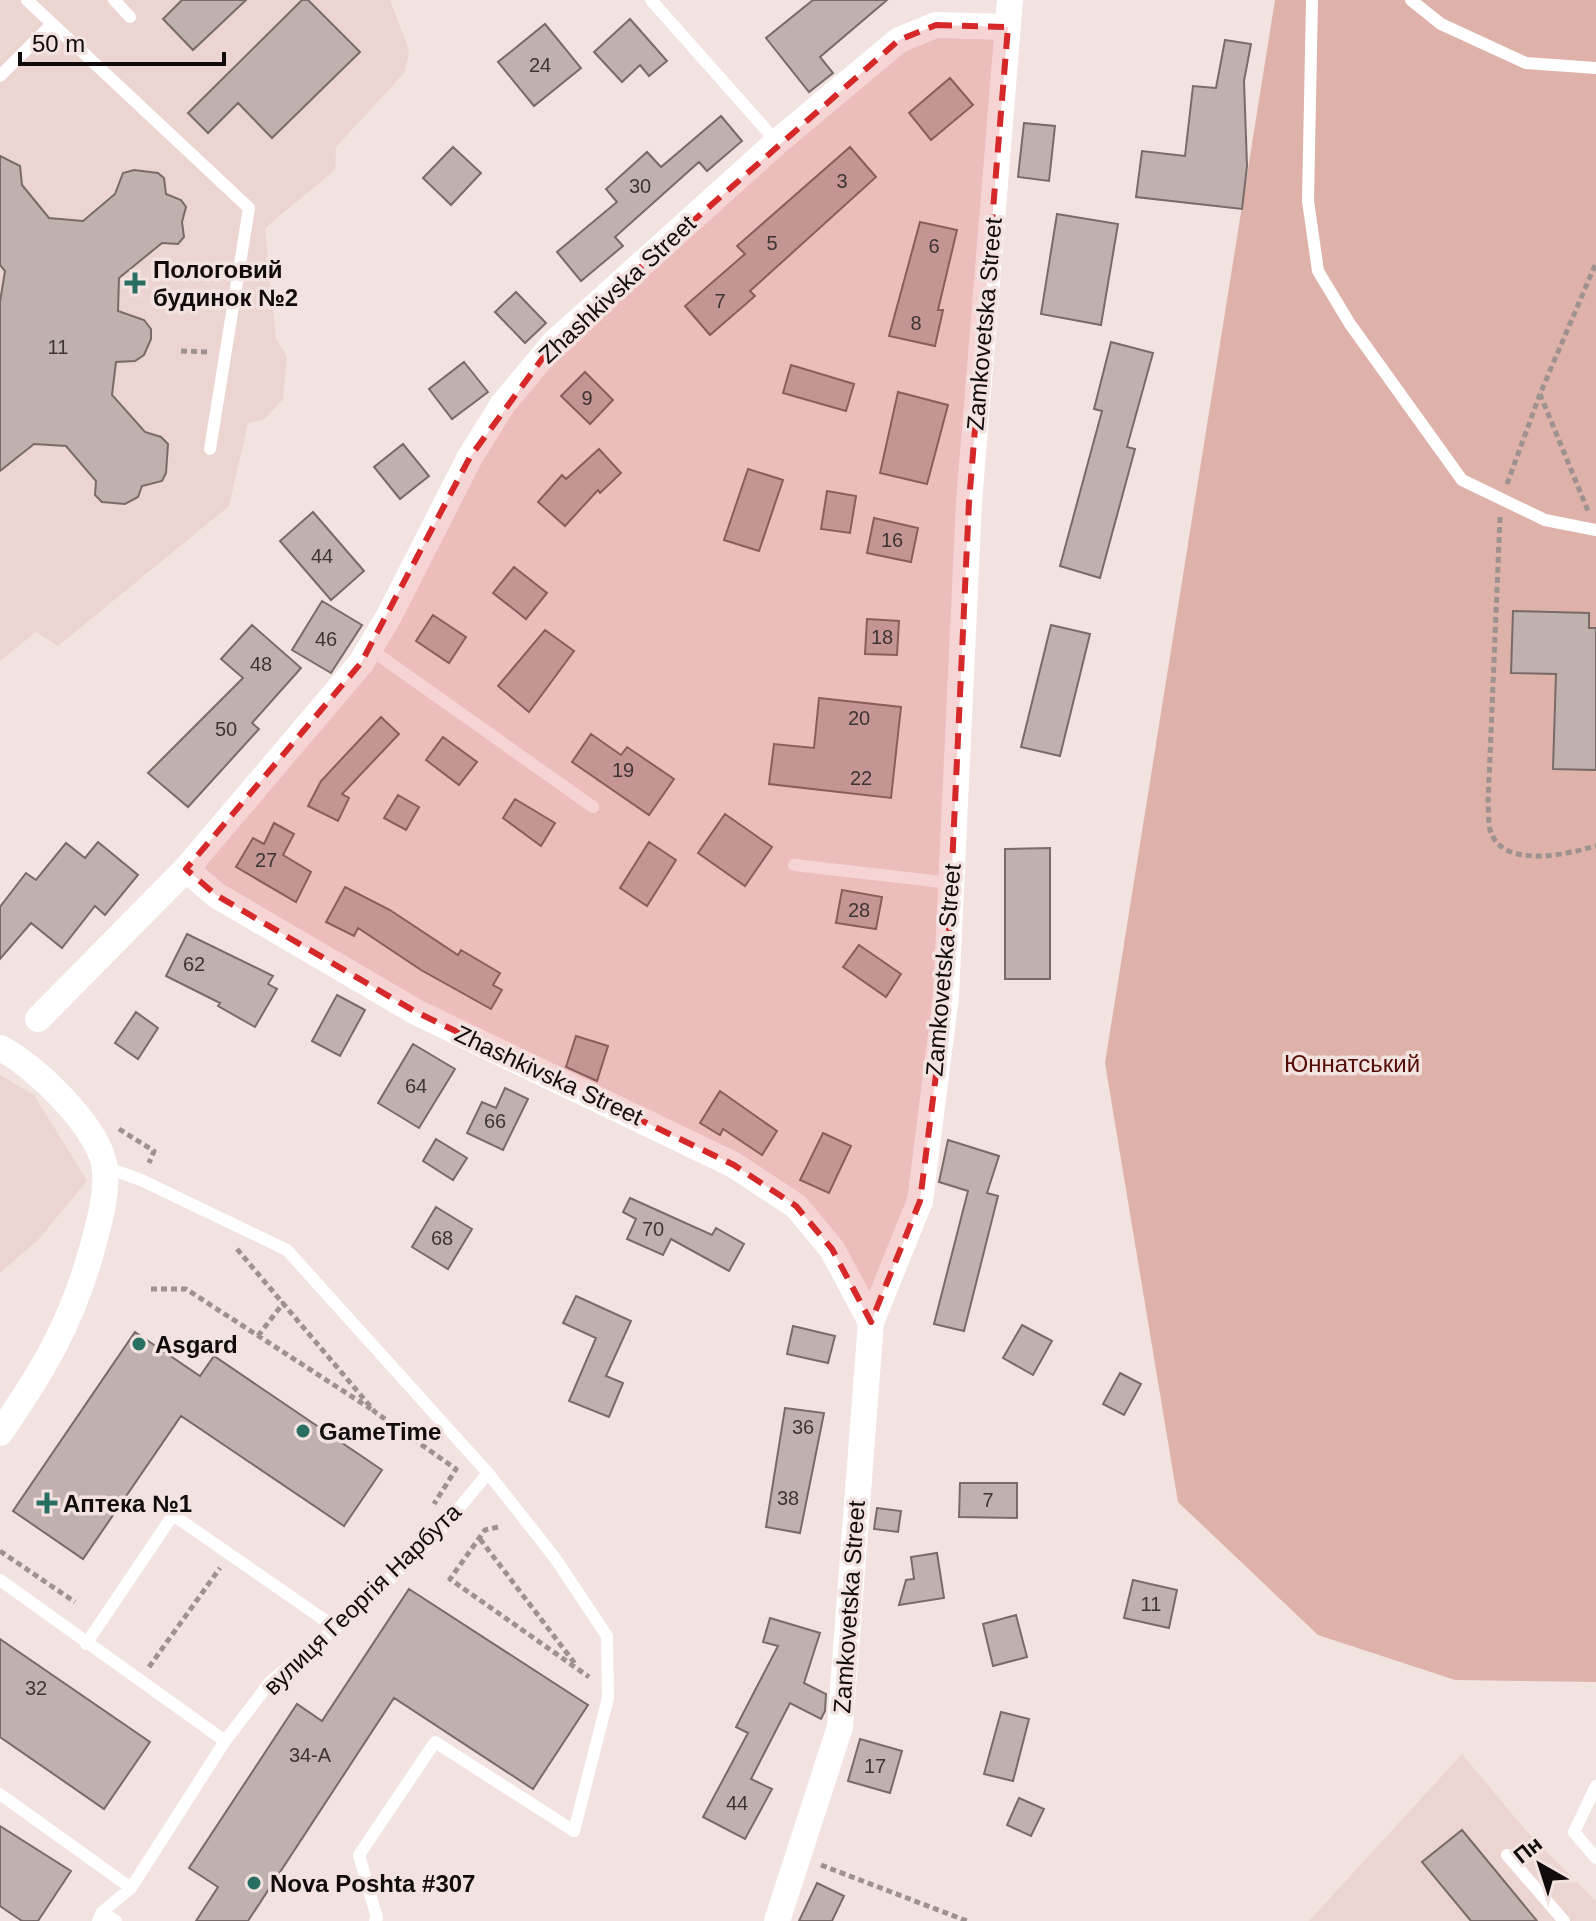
<svg xmlns="http://www.w3.org/2000/svg" width="1596" height="1921" font-family="Helvetica,sans-serif">
<style>
.built{fill:#ecd4d0}
.green{fill:#deb1a9}
.building{fill:#c0b1ae;stroke:#786b68;stroke-width:2}
.lines{fill:none;stroke-linecap:round;stroke-linejoin:round}
.path{stroke:#9e9290;stroke-width:5;stroke-dasharray:6 4;stroke-linecap:butt}
.service{stroke:#fff;stroke-width:12}
.minor{stroke:#fff;stroke-width:26}
.marked{fill:#d62828;fill-opacity:0.2;stroke:#d62828;stroke-width:6;stroke-dasharray:16 10;stroke-linejoin:round}
.poi-dot{fill:#286e62;stroke:#f2e3e0;stroke-width:3}
.labels{text-anchor:middle;dominant-baseline:central;stroke-width:7;stroke-linejoin:round;paint-order:stroke}
.number-label{font-size:20px;fill:#3d3534}
.poi-label{font-size:24px;font-weight:bold;fill:#110c0b;stroke:#f2e3e0;text-anchor:start}
.street-label{font-size:24px;fill:#110c0b;stroke:#f2e3e0}
.park-label{font-size:24px;fill:#550b06;stroke:#f2e3e0}
</style>
<rect width="100%" height="100%" fill="#f2e3e0"/>
<path class="built" d="M0,0H390L409,50L405,72L336,147L335,170L265,228L276,338L287,357L283,399L264,420L248,423L229,506L58,646L36,632L0,661Z
M0,1075L34,1095L87,1181L38,1240L0,1273Z
M1462,1754L1528,1833L1596,1901V1921H1309Z"/>
<path class="green" d="M1275,0H1596V1682L1455,1680L1318,1635L1178,1502L1105,1063Z"/>
<path class="building" d="M182,0H246L193,50L163,19Z
M302,0H308L360,52L272,138L238,103L208,133L188,113Z
M813,0H887L820,57L833,73L809,92L766,38Z
M630,19L667,61L649,76L640,65L622,82L594,52Z
M545,24L581,68L534,106L498,62Z
M1225,40L1251,44L1244,81L1247,166L1242,209L1136,197L1142,151L1185,156L1193,86L1216,88Z
M950,78L973,105L931,140L909,113Z
M721,116L742,141L707,171L699,162L615,237L623,246L581,281L557,252L617,202L606,189L647,152L661,167Z
M1024,123L1055,126L1049,181L1018,177Z
M453,147L481,173L451,205L423,178Z
M850,147L876,177L750,291L755,296L710,335L685,306L745,254L737,246Z
M0,156L20,166L22,185L49,218L83,221L115,194L123,173L134,170L158,173L164,178L166,194L181,200L186,207L182,222L184,237L178,244L162,243L119,278L118,311L144,320L151,329V339L144,355L135,361L116,362L112,395L145,432L161,437L168,444L166,473L162,481L142,486L138,497L125,504L102,502L95,495L96,481L66,446L34,444L0,471V302L5,271L0,265Z
M1057,214L1118,224L1101,325L1041,314Z
M920,222L957,230L938,310H943L935,346L889,336Z
M516,292L546,323L525,343L495,312Z
M1111,342L1153,353L1127,447L1135,449L1100,578L1060,566L1102,411L1094,409Z
M464,362L488,392L452,419L429,389Z
M791,365L854,384L846,411L783,393Z
M585,372L613,400L590,424L561,396Z
M898,392L948,405L927,484L880,473Z
M403,444L429,476L400,499L374,467Z
M599,449L621,473L600,493L598,490L565,526L538,502L562,475L566,479Z
M748,469L783,480L759,551L724,540Z
M827,491L856,496L850,533L821,529Z
M313,512L364,571L331,600L280,541Z
M874,518L918,528L911,562L867,553Z
M514,567L547,593L526,619L493,593Z
M322,601L362,625L331,673L292,650Z
M1513,611L1589,613V628H1596V770L1553,769L1556,674L1511,673Z
M433,615L466,637L449,663L416,641Z
M867,619L899,621L897,655L865,654Z
M252,625L301,668L252,723L259,729L188,807L148,773L243,678L221,659Z
M1051,625L1090,634L1060,756L1021,747Z
M545,630L574,651L529,712L498,686Z
M819,698L901,707L891,798L769,784L774,744L814,748Z
M381,717L399,734L342,794L349,798L338,821L308,806L321,781Z
M591,734L621,755L627,747L674,779L649,815L572,762Z
M443,737L477,762L459,785L426,760Z
M398,795L419,807L406,830L384,818Z
M515,799L555,823L541,846L503,818Z
M725,814L772,847L745,886L698,853Z
M274,823L294,834L283,855L311,872L296,902L236,867L253,838L264,844Z
M98,842L138,875L105,915L95,906L62,948L31,923L0,959V907L26,873L36,880L66,843L85,858Z
M649,842L676,860L647,906L620,888Z
M1050,848V979H1005V849Z
M345,887L390,910L458,955L461,950L500,973L493,985L502,990L491,1009L421,970L358,928L354,936L326,922Z
M842,890L882,897L876,929L836,923Z
M187,934L273,976L268,984L277,989L255,1027L218,1006L220,1003L166,976Z
M859,945L901,974L886,997L843,967Z
M337,995L365,1010L340,1056L312,1041Z
M136,1012L158,1028L138,1059L115,1043Z
M576,1036L608,1046L597,1081L566,1067Z
M413,1044L455,1069L419,1128L378,1103Z
M505,1088L528,1099L503,1150L467,1133L482,1102L496,1108Z
M720,1091L777,1131L762,1155L723,1129L720,1135L700,1123Z
M823,1133L851,1146L829,1193L800,1180Z
M436,1139L467,1158L453,1180L423,1161Z
M948,1140L999,1156L987,1193L998,1196L964,1331L934,1324L968,1191L939,1182Z
M630,1198L712,1235L716,1228L744,1244L729,1271L671,1239L663,1255L627,1239L636,1219L623,1212Z
M436,1207L472,1229L448,1269L412,1247Z
M576,1296L631,1321L606,1376L623,1383L609,1417L569,1401L596,1338L563,1323Z
M1022,1325L1052,1341L1033,1375L1003,1358Z
M793,1326L835,1336L828,1363L787,1354Z
M135,1332L200,1376L214,1356L382,1470L344,1526L181,1416L83,1559L13,1511Z
M1120,1373L1141,1384L1124,1415L1103,1404Z
M785,1408L824,1413L800,1533L766,1527Z
M960,1483H1017V1518L959,1517Z
M877,1508L901,1511L898,1532L874,1529Z
M937,1553L944,1598L899,1605L906,1580L914,1579L911,1557Z
M1133,1580L1177,1590L1169,1628L1124,1618Z
M409,1589L588,1705L533,1789L394,1698L248,1921H196L218,1887L189,1868L297,1704L322,1721Z
M1016,1615L1027,1657L993,1666L983,1624Z
M770,1618L820,1633L804,1683L826,1694L825,1711L821,1719L790,1703L751,1779L772,1789L745,1839L703,1817L748,1733L736,1727L778,1646L763,1642Z
M0,1639L150,1742L104,1809L0,1737Z
M1001,1712L1029,1719L1013,1781L984,1774Z
M860,1739L902,1751L890,1793L848,1781Z
M1019,1798L1044,1809L1031,1836L1007,1825Z
M0,1826L71,1871L38,1921H22L0,1906Z
M1462,1830L1537,1921H1471L1422,1862Z
M817,1883L844,1896L832,1921H799Z"/>
<g class="lines">
<path class="path" d="M181,351L208,352
M1540,394L1588,511
M1507,484L1540,394L1596,263
M1500,517L1488,804C1489,812 1488,822 1490,830C1502,870 1568,854 1596,846
M119,1129L154,1151L149,1163
M237,1249L375,1412L456,1469L434,1504
M151,1289H186L371,1409
M258,1336L284,1302
M498,1527L485,1530L450,1579L589,1677
M480,1539L576,1665
M0,1551L75,1602
M149,1667L220,1568
M821,1865L967,1921"/>
<path class="service" d="M27,0L249,208L210,449
M114,0L130,17
M651,0L777,142
M1312,0L1308,201L1318,271L1350,324L1462,480L1545,520L1596,530
M1411,0L1441,24L1526,63L1596,68
M0,76L52,24
M370,649L593,807
M794,865L951,883
M105,1167L141,1180L287,1250L488,1473L555,1558L607,1636L608,1698L574,1831L435,1742L359,1855L377,1918L375,1921
M0,1580L225,1741
M86,1644L173,1515L336,1628
M1596,1786L1574,1832L1596,1858
M0,1794L131,1888
M1507,1855L1564,1921
M102,1912L116,1921
M98,1921L102,1912L131,1888L225,1741L271,1681L336,1628L436,1536L488,1473"/>
<path class="minor" d="M186,869L216,895L416,1012L734,1165L796,1206L832,1249L871,1322
M38,1019L186,869L361,663L389,616L470,457L503,404L553,344L777,142L899,40L936,25L1008,27
M0,1048C35,1065 102,1130 105,1170C107,1197 99,1223 92,1249C72,1322 43,1371 0,1433
M777,1921L840,1727L871,1322L920,1201L946,996L969,502L1010,0"/>
</g>
<path class="marked" d="M936,25L1008,27L969,502L946,996L920,1201L871,1322L832,1249L796,1206L734,1165L416,1012L216,895L186,869L361,663L470,457L553,344L899,40Z"/>
<g class="poi-dot">
<path d="M131 271h8v8h8v8h-8v8h-8v-8h-8v-8h8z"/>
<circle cx="139" cy="1344" r="8"/>
<circle cx="303" cy="1431" r="8"/>
<path d="M43 1491h8v8h8v8h-8v8h-8v-8h-8v-8h8z"/>
<circle cx="254" cy="1883" r="8"/>
</g>
<g class="labels">
<g class="number-label">
<text x="540" y="65">24</text>
<text x="842" y="181">3</text>
<text x="640" y="186">30</text>
<text x="772" y="243">5</text>
<text x="934" y="246">6</text>
<text x="720" y="301">7</text>
<text x="916" y="323">8</text>
<text x="58" y="347">11</text>
<text x="587" y="398">9</text>
<text x="892" y="540">16</text>
<text x="322" y="556">44</text>
<text x="882" y="637">18</text>
<text x="326" y="639">46</text>
<text x="261" y="664">48</text>
<text x="859" y="718">20</text>
<text x="226" y="729">50</text>
<text x="623" y="770">19</text>
<text x="861" y="778">22</text>
<text x="266" y="860">27</text>
<text x="859" y="910">28</text>
<text x="194" y="964">62</text>
<text x="416" y="1086">64</text>
<text x="495" y="1121">66</text>
<text x="653" y="1229">70</text>
<text x="442" y="1238">68</text>
<text x="803" y="1427">36</text>
<text x="788" y="1498">38</text>
<text x="988" y="1500">7</text>
<text x="1151" y="1604">11</text>
<text x="36" y="1688">32</text>
<text x="310" y="1755">34-А</text>
<text x="875" y="1766">17</text>
<text x="737" y="1803">44</text>
</g>
<g class="poi-label">
<text x="153" y="269">Пологовий<tspan x="153" dy="28">будинок №2</tspan></text>
<text x="155" y="1344">Asgard</text>
<text x="319" y="1431">GameTime</text>
<text x="63" y="1503">Аптека №1</text>
<text x="270" y="1883">Nova Poshta #307</text>
</g>
<g class="street-label">
<text transform="translate(617 289) rotate(-43)">Zhashkivska Street</text>
<text transform="translate(984 324) rotate(-85)">Zamkovetska Street</text>
<text transform="translate(943 970) rotate(-85)">Zamkovetska Street</text>
<text transform="translate(549 1075) rotate(25)">Zhashkivska Street</text>
<text transform="translate(362 1599) rotate(-44)">вулиця Георгія Нарбута</text>
<text transform="translate(849 1607) rotate(-86)">Zamkovetska Street</text>
</g>
<g class="park-label">
<text x="1352" y="1063">Юннатський</text>
</g>
</g>
<g transform="translate(1540 1865) rotate(321)" stroke="#f2e3e0" stroke-width="6" paint-order="stroke">
<path d="M0-6L14 30L0 20L-14 30Z" fill="#110c0b"/>
<text y="-12" font-size="22" font-weight="bold" text-anchor="middle" fill="#110c0b">Пн</text>
</g>
<path d="M20 52v12h204v-12" fill="none" stroke="#110c0b" stroke-width="4"/>
<text x="32" y="52" font-size="24" fill="#110c0b" stroke="#f2e3e0" stroke-width="6" paint-order="stroke">50 m</text>
</svg>
